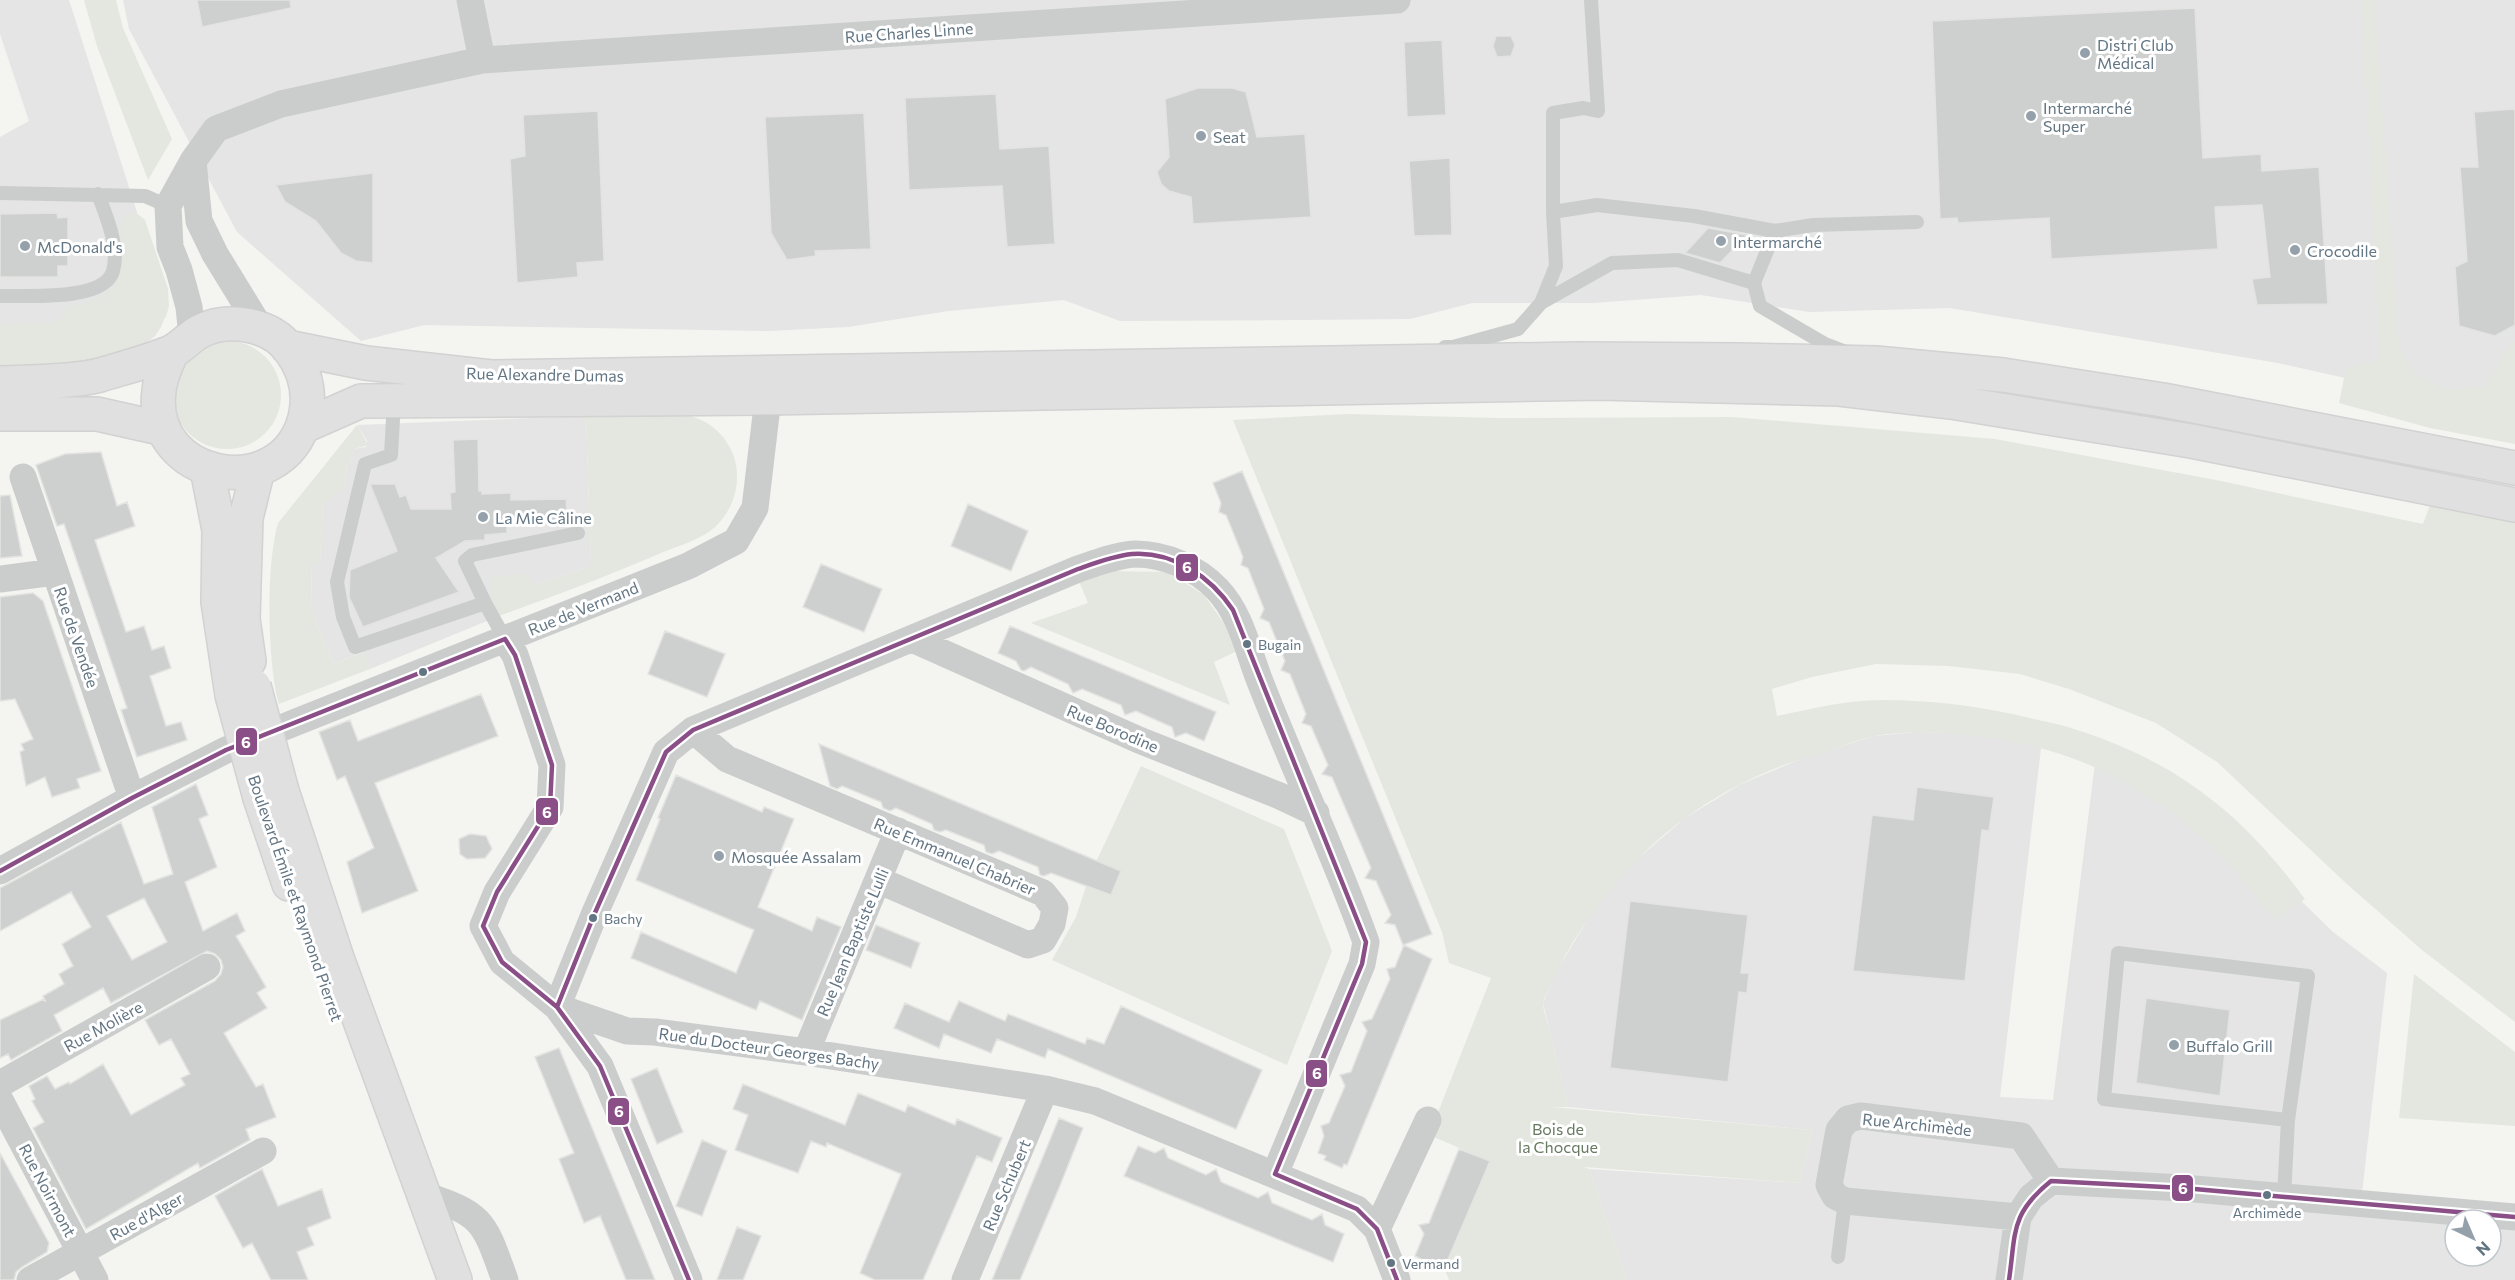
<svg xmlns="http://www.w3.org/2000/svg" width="2515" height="1280" font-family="Commissioner,sans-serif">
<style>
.built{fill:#e4e5e4;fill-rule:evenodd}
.green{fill:#e4e7df}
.building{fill:#cecfcf;stroke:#e3e3e1;stroke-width:1.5;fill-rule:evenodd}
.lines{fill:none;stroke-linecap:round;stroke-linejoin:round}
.primary-casing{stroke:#d1d2d1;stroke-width:36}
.lane{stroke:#cbcdcd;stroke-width:14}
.street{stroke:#cbcdcd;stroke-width:27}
.primary{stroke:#e0e0e0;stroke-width:33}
.primary-bridge-casing{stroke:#d1d2d1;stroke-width:36;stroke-linecap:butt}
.primary-bridge{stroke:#e0e0e0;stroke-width:33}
.bus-1-casing{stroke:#fff;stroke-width:9}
.bus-1{stroke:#8a4f87;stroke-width:4.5}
.poi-dot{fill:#95a1aa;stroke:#fff;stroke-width:2}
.bus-dot{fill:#627583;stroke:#fff;stroke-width:2}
.labels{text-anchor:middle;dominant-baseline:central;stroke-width:6;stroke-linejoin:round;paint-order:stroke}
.bus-label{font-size:14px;fill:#627583;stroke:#fff;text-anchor:start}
.street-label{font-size:16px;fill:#627583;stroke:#fff}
.poi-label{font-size:16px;fill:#627583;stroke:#fff;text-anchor:start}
.park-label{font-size:16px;fill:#677a61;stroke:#fff}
.line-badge{stroke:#fff;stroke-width:2}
.badge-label{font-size:16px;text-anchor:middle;font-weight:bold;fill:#fff}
</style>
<rect width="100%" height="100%" fill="#f4f4f1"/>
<path class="built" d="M0,0H69L168,309L161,327L155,336L130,357L0,370V137L29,121L0,34Z
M123,0H2515V416L2278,363L1950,308L1809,312L1701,295L1593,303H1472L1410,319L1298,320L1120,321L1064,300L948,311L848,327L769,331L424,325L361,341L237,232L129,29Z
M586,416L591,566L533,586L499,616L370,669L363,652L333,664L311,610L312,563H320L323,503L344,487L347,467L354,449L366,447L367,441L357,425Z
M1916,732L1958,733L2000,738L2041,748L2000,1097L2053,1100L2097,747L2230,832L2333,932L2387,973L2362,1193L2515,1207V1280H1627L1589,1169L1800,1183L1812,1130L1568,1107L1543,1003L1556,972L1591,914L1612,887L1634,862L1685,818L1741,784L1801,759L1874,736ZM2455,1220H2491V1256H2455Z"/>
<path class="green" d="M84,0H116L123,28L172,139L148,180L97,46Z
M2362,0H2374L2399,347L2416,376L2447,390L2486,386L2509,346L2515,342V444L2430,428L2339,403L2346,368L2380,361Z
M130,213L139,215L145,220L168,289L169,306L166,317L150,337L110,360L70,367L0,364V324L58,323L68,308C78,305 90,303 100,297C138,276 106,233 130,213Z
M173 395a54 54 0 1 1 108 0a54 54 0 1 1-108 0Z
M1348,414L1498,418L1732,417L1995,439L2216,480L2423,524L2430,505L2515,521V1022L2422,950L2348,885L2217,762L2156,723L2069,689L2020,674L1948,666L1876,664L1812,677L1772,689L1777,716C1811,709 1846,700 1881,700C1932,700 1980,706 2030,718C2045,722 2060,724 2074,729C2176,761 2242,813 2305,899L2274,919C2198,815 2106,751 1976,736C1943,732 1906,730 1874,736C1856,740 1838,748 1821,753C1745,774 1676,815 1624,874C1594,907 1569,944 1551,984C1549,989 1544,997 1543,1003C1543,1010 1547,1021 1549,1028C1555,1054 1562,1081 1568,1107H1552L1812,1130L1800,1183L1584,1167L1589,1169L1627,1280H1449L1444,1268L1490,1161L1429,1135L1491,978L1449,963L1442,932L1233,420Z
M685,415C708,419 726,434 734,457C742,482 734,510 714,528C700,540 678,546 661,553C608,576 554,596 499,616L491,602V578L525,574L533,586L591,566L586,416Z
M357,425L368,445L354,449L347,467L344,487L323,504L320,563H312L311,610L333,664L364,652L370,669L279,704C267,663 266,564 278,523Z
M1111,571L1168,572L1204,595L1230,632L1237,651L1214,662L1230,705L1031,623L1088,603L1078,579Z
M1141,766L1284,829L1332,951L1287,1065L1052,960L1076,917L1089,877Z
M2414,974L2515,1052V1126L2399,1118Z"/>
<path class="building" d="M197,0H290L291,8L202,27Z
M2195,8L2203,158L2261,154L2262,171L2319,167L2328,304L2257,305L2252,279L2270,277L2262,205L2215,207L2218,249L2051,259L2049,218L1958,223L1957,218L1940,219L1932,21Z
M1496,36H1511L1515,45L1511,56L1497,57L1493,46Z
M1442,40L1446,115L1407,117L1404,42Z
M1198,88H1232L1246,92L1257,137L1305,134L1311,217L1193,224L1191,197L1169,191L1161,184L1157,172L1169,157L1165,99Z
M996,94L1000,149L1049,146L1055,244L1007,247L1002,186L909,190L905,98Z
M2515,109V325L2495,336L2459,326L2455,267L2467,261L2460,167H2478L2474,112Z
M598,111L604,261L577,263L578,277L517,283L510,159L525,156L523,115Z
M864,113L871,249L815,251L816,256L787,260L771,233L765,117Z
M1450,158L1452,235L1414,236L1409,161Z
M373,173V263L356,261L341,253L316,221L285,202L276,185Z
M57,213L58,218L68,217V266H58V277H0V214Z
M1708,228L1747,235L1720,263L1685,253Z
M478,439L479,491H482V494L511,493V500L566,499L568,523L507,526V533L485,535V540L465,541L436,558L459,592L363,627L349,597L350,570L397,551L370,484H395L400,497L406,495L411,509H451L450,493L455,492L453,440Z
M101,452L117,506L127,502L135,526L95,540L126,632L144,626L152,650L164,646L171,668L150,676L166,726L181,722L187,740L137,757L121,710L127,708L104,640L64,524L57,526L36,465L65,454Z
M1242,471L1432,934L1403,945L1395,925L1385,923L1391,915L1376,881L1365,878L1371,868L1332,777L1322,774L1328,765L1311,726L1302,723L1306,714L1290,674L1281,670L1285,661L1269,622L1260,618L1264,609L1248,568L1241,565L1243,557L1231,527L1226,515L1219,512L1221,503L1213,483Z
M10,495L22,556L0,558V496Z
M968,504L1028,531L1011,571L951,546Z
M821,564L882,589L864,632L803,607Z
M33,593L43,601L101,771L77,779L80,788L52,797L45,777L26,786L20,752L24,750L21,744L33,739L15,699L0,701V597Z
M1010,626L1216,712L1204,741L1186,733L1175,737L1172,727L1136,711L1125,715L1121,705L1082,689L1073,693L1068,684L1031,667L1024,671L1021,670L1016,661L998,653Z
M665,631L725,654L707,697L648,674Z
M481,694L498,736L375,783L418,891L362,913L347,862L374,848L345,776L337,780L319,732L350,720L358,741Z
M819,744L1121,871L1111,895L1051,873L1044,876L1040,875L1038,867L999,851L992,854L986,852L984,845L946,830L940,832L934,830L932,824L896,808L890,811L883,808L881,802L842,786L837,789L830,786Z
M676,775L762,812L764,807L794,819L758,907L812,931L817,917L841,927L802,1020L760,1001L756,1010L631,958L641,932L736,973L754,930L636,880L660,819L658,818Z
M196,784L208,815L199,819L217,867L185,882L203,931L237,913L245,931L236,936L266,987L257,993L267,1008L224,1033L256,1087L263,1084L276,1117L246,1129L250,1140L200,1168L198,1163L86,1229L33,1128L44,1122L32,1101L35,1099L29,1086L47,1076L55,1089L69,1082L70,1084L103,1064L131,1115L185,1085L181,1078L190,1074L171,1039L159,1045L145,1020L215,981L221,974L223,967L221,960L215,954L207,951L111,1003L103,988L54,1015L62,1031L11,1060L8,1054L0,1058V1020L44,999L46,1002L43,996L64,984L59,974L73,966L62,944L91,927L71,892L0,931V888L121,822L144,884L173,874L152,807ZM144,898L167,942L132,960L107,916Z
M1917,787L1994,797L1989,831L1982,830L1965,981L1853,971L1872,815L1913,820Z
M470,834L486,836L492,849L485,858L467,859L460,854L459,839Z
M1630,901L1748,915L1741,973H1749L1747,993L1739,992L1728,1082L1610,1068Z
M876,925L920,943L911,968L866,950Z
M1404,945L1432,959L1347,1165L1344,1164L1342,1168L1324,1160L1326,1156L1318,1153L1324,1136L1321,1126L1329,1123L1345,1086L1340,1075L1351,1072L1367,1031L1362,1022L1372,1019L1390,979L1387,969L1395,967Z
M2146,998L2230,1010L2220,1096L2136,1083Z
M959,1001L1005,1021L1008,1014L1085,1044L1087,1038L1104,1044L1121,1006L1262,1070L1236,1129L1048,1049L1045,1058L997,1039L991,1053L944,1034L939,1048L894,1028L905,1003L949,1022Z
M559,1048L638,1239L655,1280H626L600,1216L584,1223L559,1159L574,1153L535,1057Z
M657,1068L683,1132L657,1144L631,1079Z
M743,1084L845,1125L858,1093L905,1112L908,1105L955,1125L957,1119L1002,1138L992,1162L977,1156L923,1280H875L860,1273L901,1174L827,1143L826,1147L811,1141L798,1173L735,1150L748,1115L733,1109Z
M1059,1118L1083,1128L1059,1188L1020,1280H992Z
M702,1140L727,1151L702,1216L676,1206Z
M1138,1146L1155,1153L1164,1148L1168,1158L1206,1175L1216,1169L1221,1182L1258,1198L1268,1192L1272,1203L1312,1220L1322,1214L1325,1225L1344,1234L1333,1262L1124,1176Z
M1459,1149L1490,1161L1443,1271L1415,1256L1424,1234L1419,1225L1429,1223Z
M0,1153L49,1243L47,1252L22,1267L16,1272L14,1280H0Z
M262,1169L278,1206L322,1189L331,1218L307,1228L314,1245L297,1252L308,1280H271L252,1243L243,1248L215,1196Z
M737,1227L761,1236L743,1280H717Z"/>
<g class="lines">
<defs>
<path id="primary" d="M287,347L366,363L491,377L1579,359L1740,360L1876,363L2003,375L2163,400L2515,468
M0,383C28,382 74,382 100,375C123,368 147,362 169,353C180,349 188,338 199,332C227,317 270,323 290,350C305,370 311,393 305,418C282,506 147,480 159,391C160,377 166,365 172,352
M0,414H97L164,429
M302,427L361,401L768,398L1600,383L1839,389L1951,402L2191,441L2515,505
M207,469L219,530L218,602L232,695
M249,661L243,619L246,518L258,469
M282,791L337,958L455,1280
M260,798L289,884"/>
</defs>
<use href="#primary" class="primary-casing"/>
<path class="lane" d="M0,193L145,196L168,206
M1553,212V113L1583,108L1598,111L1591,0
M1775,231L1813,225L1917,222
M0,296C26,295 104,302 113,271C120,247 106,216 98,194
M1541,303L1556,266L1553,212L1597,205L1694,216L1775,231L1754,283L1760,306L1825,344L1846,352
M1445,347H1453L1518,329L1541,303L1612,263L1678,260L1754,283
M394,401L391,455L365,464L337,582L343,617L355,647L485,603
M505,639L485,603L465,561L472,555L578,533
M2118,953L2308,976L2288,1120L2104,1099Z
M2284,1197L2288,1120
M1838,1257L1845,1201"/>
<path class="street" d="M470,0L482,60
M193,161L199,221L215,254L261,329
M192,336L189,307L179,270L170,247L168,206L193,161L216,129L281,104L482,60L1397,0
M23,477L132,798
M0,579L55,572
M505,639L515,655L552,765L550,807L497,892L483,926L502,962L557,1007L627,1031L655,1032L806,1052L1045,1089L1095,1101L1357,1209L1377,1229L1397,1280
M912,639L1139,740L1280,796L1316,813
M693,730L727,759L1043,893L1055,908L1052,924L1043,940L1028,945L878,880
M0,871L132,798L226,750L688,566L736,541L755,508L768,398
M557,1007L594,915L666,752L693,730L1078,569C1096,563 1116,555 1135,554C1165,554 1197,568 1217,589C1242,615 1248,652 1261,684C1295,771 1335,855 1366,942L1362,964L1275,1174
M557,1007L600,1066L689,1280
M806,1052L898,831
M0,1084L207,967
M0,1100L95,1280
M423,1195C484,1214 484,1222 505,1280
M2018,1217L1845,1201L1835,1196L1829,1185L1839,1130L1848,1119L1861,1116L2021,1136L2051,1181
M1377,1229L1428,1120
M30,1280L263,1151
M965,1280L1045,1089
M2009,1280L2018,1217L2031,1197L2051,1181L2183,1188L2515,1217"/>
<use href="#primary" class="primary"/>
<defs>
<path id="primary-bridge" d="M254,686L282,791
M232,695L260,798"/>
</defs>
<use href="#primary-bridge" class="primary-bridge-casing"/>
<use href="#primary-bridge" class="primary-bridge"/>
<defs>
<path id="bus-1" d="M505,639L515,655L552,765L550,807L497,892L483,926L502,962L557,1007L600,1066L689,1280
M0,871L132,798L226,750L505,639
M557,1007L594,915L666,752L693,730L1078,569C1095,563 1113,556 1132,554C1173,551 1211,577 1233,610L1366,942L1362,964L1275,1174L1357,1209L1377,1229L1397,1280
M2009,1280C2016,1232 2010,1214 2051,1181L2183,1188L2515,1217"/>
</defs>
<use href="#bus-1" class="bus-1-casing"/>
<use href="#bus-1" class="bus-1"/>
</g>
<g class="poi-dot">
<circle cx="2085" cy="53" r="6"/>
<circle cx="2031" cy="116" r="6"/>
<circle cx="1201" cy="136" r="6"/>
<circle cx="1721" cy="241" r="6"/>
<circle cx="25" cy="246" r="6"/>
<circle cx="2295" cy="250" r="6"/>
<circle cx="483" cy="517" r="6"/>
<circle cx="719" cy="856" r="6"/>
<circle cx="2174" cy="1045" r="6"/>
</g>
<g class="bus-dot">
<circle cx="1247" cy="644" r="5"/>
<circle cx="423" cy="672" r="5"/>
<circle cx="593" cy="918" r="5"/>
<circle cx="2267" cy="1195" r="5"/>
<circle cx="1391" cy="1263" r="5"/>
</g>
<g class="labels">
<g class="bus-label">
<text x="1258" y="644">Bugain</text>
<text x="604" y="918">Bachy</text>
<text x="2267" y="1212" text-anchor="middle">Archimède</text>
<text x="1402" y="1263">Vermand</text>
</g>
<g class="street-label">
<text transform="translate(909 32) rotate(-4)">Rue Charles Linne</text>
<text transform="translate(545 374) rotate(1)">Rue Alexandre Dumas</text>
<text transform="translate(583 608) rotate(-22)">Rue de Vermand</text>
<text transform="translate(77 637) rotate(71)">Rue de Vendée</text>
<text transform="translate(1113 728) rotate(23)">Rue Borodine</text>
<text transform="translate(955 856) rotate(23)">Rue Emmanuel Chabrier</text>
<text transform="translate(296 898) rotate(71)">Boulevard Émile et Raymond Pierret</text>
<text transform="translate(852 942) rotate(-67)">Rue Jean Baptiste Lulli</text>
<text transform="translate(103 1026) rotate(-29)">Rue Molière</text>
<text transform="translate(769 1048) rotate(8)">Rue du Docteur Georges Bachy</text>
<text transform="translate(1917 1124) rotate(6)">Rue Archimède</text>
<text transform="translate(1006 1185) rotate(-67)">Rue Schubert</text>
<text transform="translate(48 1190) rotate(62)">Rue Noirmont</text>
<text transform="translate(146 1216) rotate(-29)">Rue d'Alger</text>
</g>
<g class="poi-label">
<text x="2097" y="44">Distri Club<tspan x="2097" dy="18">Médical</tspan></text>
<text x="2043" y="107">Intermarché<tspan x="2043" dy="18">Super</tspan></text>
<text x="1213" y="136">Seat</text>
<text x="1733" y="241">Intermarché</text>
<text x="37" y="246">McDonald's</text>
<text x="2307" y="250">Crocodile</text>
<text x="495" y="517">La Mie Câline</text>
<text x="731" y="856">Mosquée Assalam</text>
<text x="2186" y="1045">Buffalo Grill</text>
</g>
<g class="park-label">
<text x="1558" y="1128">Bois de<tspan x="1558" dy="18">la Chocque</tspan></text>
</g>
</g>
<g class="line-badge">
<rect x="1175" y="553" width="24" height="29" rx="6" fill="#8a4f87"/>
<rect x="235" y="727" width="23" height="29" rx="6" fill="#8a4f87"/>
<rect x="535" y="797" width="24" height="29" rx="6" fill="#8a4f87"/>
<rect x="1305" y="1059" width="23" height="29" rx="6" fill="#8a4f87"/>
<rect x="607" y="1097" width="23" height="29" rx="6" fill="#8a4f87"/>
<rect x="2171" y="1174" width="23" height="28" rx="6" fill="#8a4f87"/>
</g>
<g class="badge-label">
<text x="1187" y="573">6</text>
<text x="246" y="748">6</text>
<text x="547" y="818">6</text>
<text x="1317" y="1079">6</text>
<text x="619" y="1117">6</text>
<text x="2183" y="1194">6</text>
</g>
<g transform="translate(2473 1238) rotate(136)"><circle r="28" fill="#ffffff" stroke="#c0c8cd" stroke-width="1.5"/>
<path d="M0-4.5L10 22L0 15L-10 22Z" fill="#95a1aa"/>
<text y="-9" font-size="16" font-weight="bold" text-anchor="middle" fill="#627583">N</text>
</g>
</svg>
